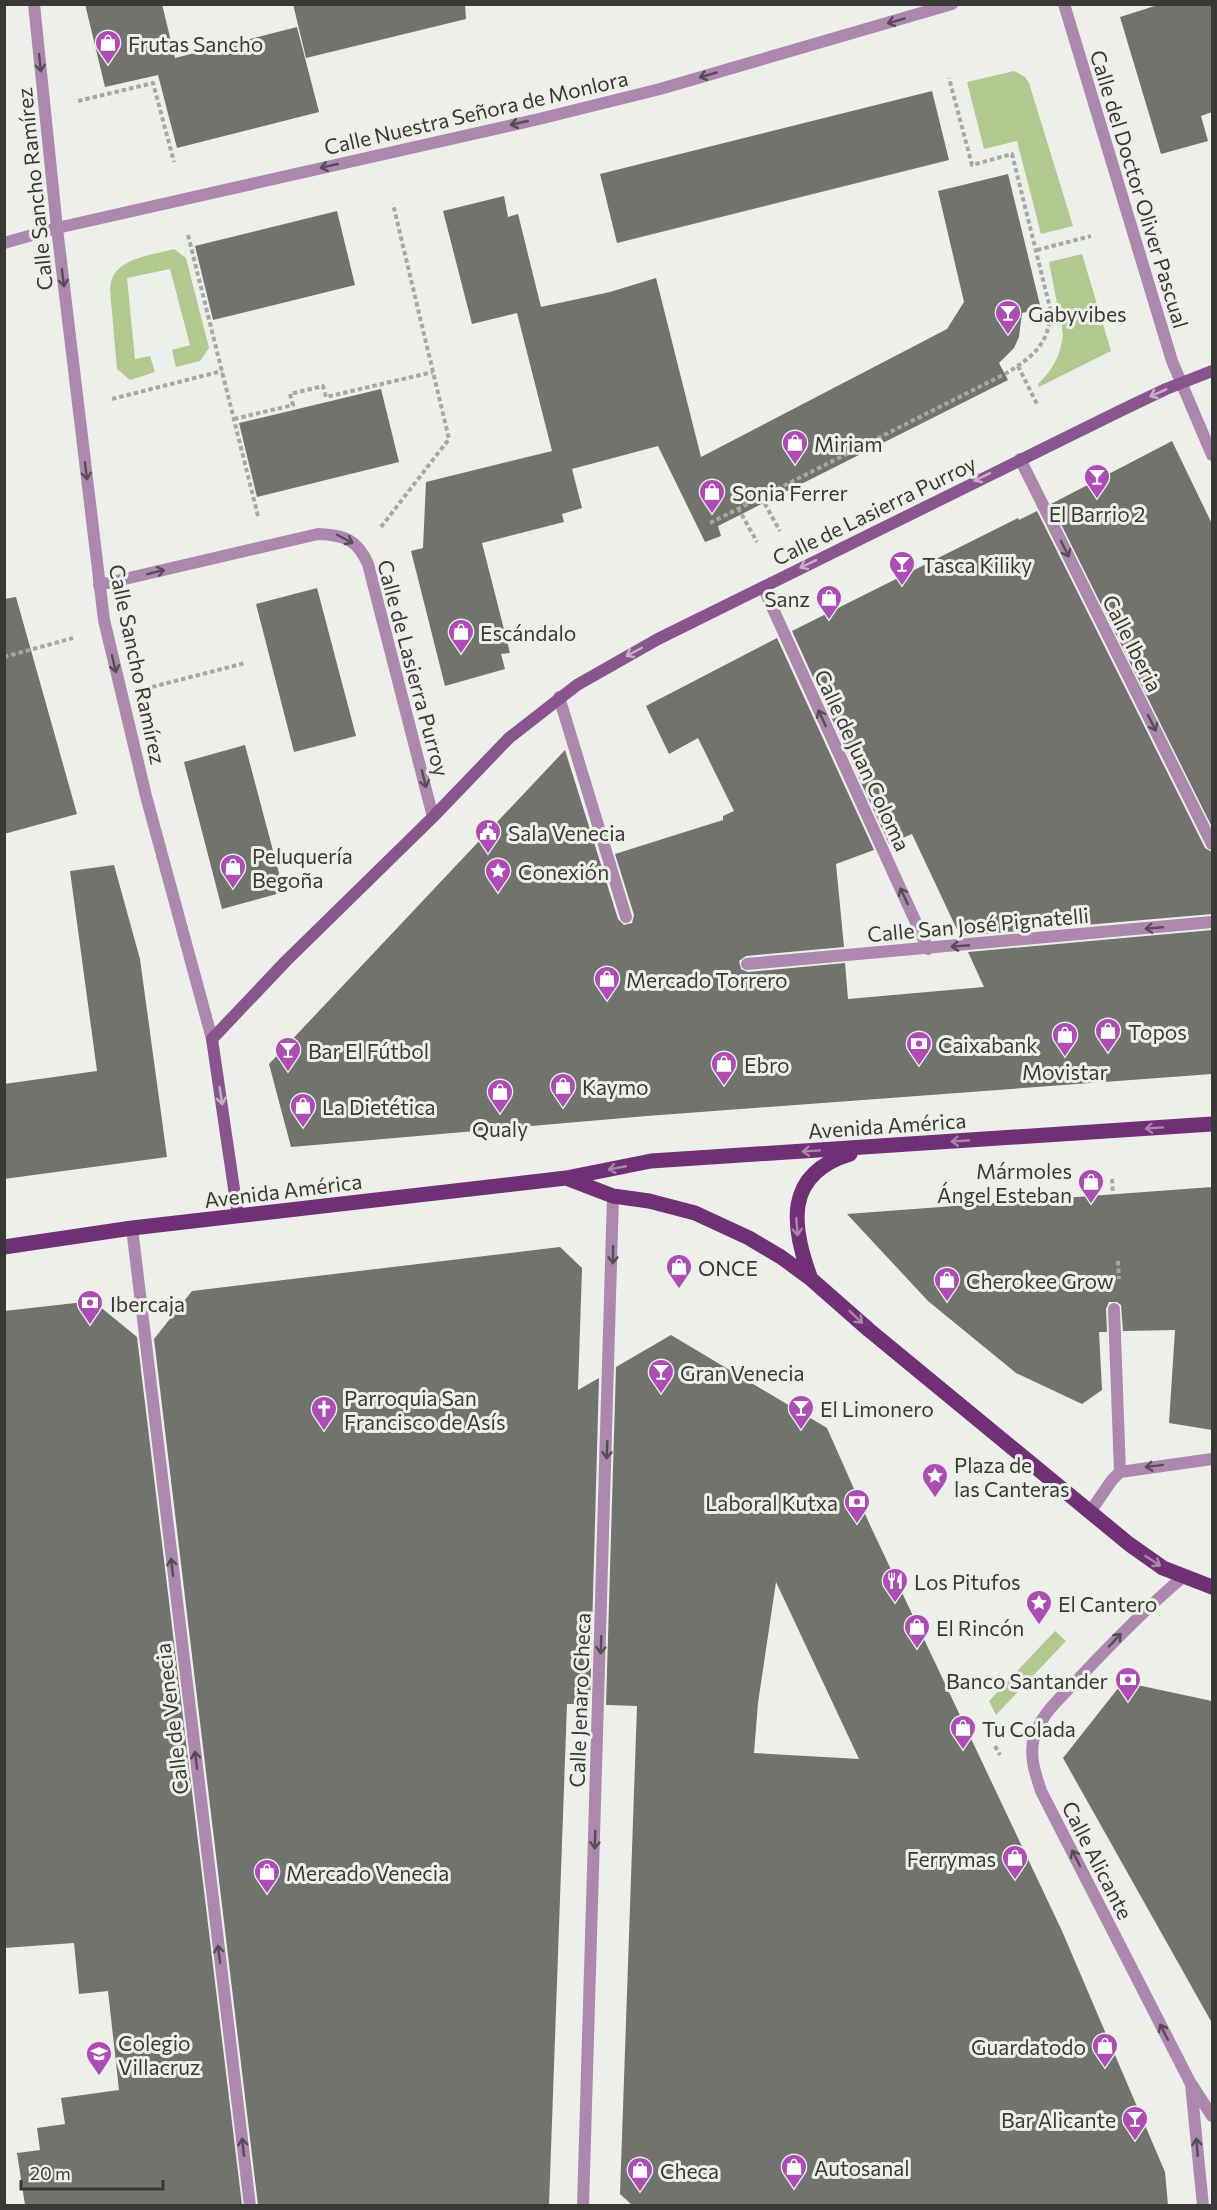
<svg xmlns="http://www.w3.org/2000/svg" width="1217" height="2210" font-family="Commissioner,sans-serif">
<style>
.green{fill:#b1c98e}
.building{fill:#71736e;fill-rule:evenodd}
.lines{fill:none;stroke-linecap:round;stroke-linejoin:round}
.path{stroke:#a6a8a4;stroke-width:4;stroke-dasharray:4.5 3;stroke-linecap:butt}
.lane{stroke:#ac88ae;stroke-width:12}
.street{stroke:#ac88ae;stroke-width:12}
.secondary{stroke:#8a558e;stroke-width:12}
.primary{stroke:#712f76;stroke-width:15}
.oneway{stroke:#554d55}
.oneway2{stroke:#c5b2c5}
.oneway3{stroke:#a986aa}
.labels{text-anchor:middle;dominant-baseline:central;stroke-width:6;stroke-linejoin:round;paint-order:stroke}
.poi-label{font-size:21px;fill:#383937;stroke:#edf0ea;text-anchor:start}
.street-label{font-size:21px;fill:#383937;stroke:#edf0ea}
</style>
<rect width="100%" height="100%" fill="#edf0ea"/>
<path class="green" d="M1014,71L1025,77L1029,83L1073,226L1041,234L1017,141L984,149L967,82Z
M174,249L186,258L209,348L200,361L176,367L172,350L190,345L170,269L127,278L135,359L150,356L155,372L130,380L117,369L110,290C110,258 150,256 174,249Z
M1082,254L1111,351L1039,387L1038,384C1053,370 1061,354 1063,334L1049,262Z
M1055,1631L1066,1641L996,1715L989,1701Z"/>
<path class="building" d="M85,4H162L175,58L297,27L319,112L177,148L158,75L105,87Z
M293,4H465L466,19L306,58Z
M1161,4H1212V112L1201,116L1208,141L1161,154L1120,17Z
M932,91L949,160L617,243L600,174Z
M1008,174L1041,309L1022,313L1019,337L1014,348L999,363L1008,380L718,526L721,536L705,542L658,446L572,469L582,508L562,514L564,522L482,543L510,653L501,654L505,669L445,686L411,551L423,548L426,482L552,451L517,313L472,324L443,211L504,196L508,217L518,214L541,307L536,308L610,292L656,278L701,457L947,329L964,302L938,191Z
M337,211L355,285L213,320L195,246Z
M381,389L399,462L257,497L239,423Z
M1172,441L1212,524V827L1051,504Z
M1037,511L1205,848L1212,852V914L960,936L912,834L889,844L792,631L1018,518L1019,520Z
M317,588L356,736L294,752L256,604Z
M16,597L77,814L4,834V599Z
M777,638L874,850L836,864L844,947L746,956L739,961L741,969L748,972L845,963L848,999L984,987L968,952L1212,930V1074L647,1116L291,1147L269,1064L565,750L618,919L624,925L632,923L634,915L615,854L723,820V816L734,811L698,738L669,754L646,706Z
M245,745L284,892L222,909L184,762Z
M114,865L140,959L167,1157L4,1179V1084L97,1071L70,871Z
M1212,1187V1430L1169,1423L1175,1330L1123,1331L1121,1305L1117,1302H1109L1106,1309L1107,1332H1099L1102,1390L1082,1404L1016,1373L928,1301L847,1214Z
M560,1247L582,1268L578,1390L599,1378L590,1704H567L549,2205H258L154,1339L192,1291Z
M93,1301L137,1337L242,2205H25L17,2153L40,2150L37,2128L65,2124L61,2098L119,2090L108,1991L79,1994L74,1943L4,1948V1311Z
M671,1335L827,1428L870,1525L1062,1931L1165,2172L1168,2205H632L620,2194L637,1706L606,1705L616,1367ZM776,1582L859,1759L754,1753L758,1703Z
M1123,1682L1212,1701V2023L1063,1758Z"/>
<g class="lines">
<path class="path" d="M78,101L153,83L174,162
M188,235L258,516
M1037,250L1091,236
M1018,366L1037,404
M112,399L222,371
M234,419L293,405L290,394L323,386L326,397L433,372
M761,497L780,531
M738,508L757,542
M710,523L1005,374C1033,357 1051,343 1050,308L1012,154L972,165L949,78
M381,527L449,439L393,204
M4,657L73,638
M152,687L245,663
M1112,1179L1113,1194
M1118,1261L1119,1279
M995,1746L1000,1755"/>
<path class="lane" d="M99,585L318,534C344,535 357,539 368,564L433,817
M559,697L626,917"/>
<path class="street" d="M34,4L57,228L104,620L146,796L212,1039
M1064,4L1172,361L1212,455
M4,243L57,228L539,119L660,89L952,4
M1020,459L1212,844
M763,587L928,949
M747,964L1212,922
M132,1228L250,2206
M1114,1309L1120,1472
M1090,1512L1112,1480L1120,1472L1212,1459
M1183,1577C1146,1608 1114,1641 1081,1676C1063,1696 1038,1715 1033,1742C1030,1760 1036,1775 1041,1791L1191,2084L1203,2206
M1192,2085L1212,2116
M583,2206L613,1196"/>
<path class="secondary" d="M238,1216L212,1039L286,961L433,817L509,738L577,685L658,639L1124,409L1166,389L1212,371"/>
<path class="primary" d="M566,1178L613,1196L649,1201L695,1213L749,1238L781,1257L811,1279L869,1330L1129,1544L1163,1568L1212,1587
M4,1247L132,1228L566,1178L651,1161L1212,1124
M811,1279C791,1226 784,1174 850,1154"/>
</g>
<defs><path id="oneway-shaft" d="M-6 0H5M1.5-3L5.5 0L1.5 3" fill="none" stroke-width="1.6" stroke-linecap="round" stroke-linejoin="round" transform="scale(1.5)"/></defs>
<g class="oneway">
<use href="#oneway-shaft" transform="translate(896 21) rotate(164)"/>
<use href="#oneway-shaft" transform="translate(40 63) rotate(84)"/>
<use href="#oneway-shaft" transform="translate(708 75) rotate(164)"/>
<use href="#oneway-shaft" transform="translate(519 123) rotate(167)"/>
<use href="#oneway-shaft" transform="translate(329 166) rotate(167)"/>
<use href="#oneway-shaft" transform="translate(63 278) rotate(83)"/>
<use href="#oneway-shaft" transform="translate(86 471) rotate(83)"/>
<use href="#oneway-shaft" transform="translate(345 539) rotate(28)"/>
<use href="#oneway-shaft" transform="translate(1065 549) rotate(63)"/>
<use href="#oneway-shaft" transform="translate(156 572) rotate(-14)"/>
<use href="#oneway-shaft" transform="translate(114 664) rotate(77)"/>
<use href="#oneway-shaft" transform="translate(822 718) rotate(-115)"/>
<use href="#oneway-shaft" transform="translate(1152 723) rotate(63)"/>
<use href="#oneway-shaft" transform="translate(424 779) rotate(76)"/>
<use href="#oneway-shaft" transform="translate(904 896) rotate(-115)"/>
<use href="#oneway-shaft" transform="translate(1154 928) rotate(175)"/>
<use href="#oneway-shaft" transform="translate(960 946) rotate(175)"/>
<use href="#oneway-shaft" transform="translate(613 1255) rotate(91)"/>
<use href="#oneway-shaft" transform="translate(607 1450) rotate(92)"/>
<use href="#oneway-shaft" transform="translate(1154 1466) rotate(173)"/>
<use href="#oneway-shaft" transform="translate(172 1567) rotate(-97)"/>
<use href="#oneway-shaft" transform="translate(1115 1640) rotate(-47)"/>
<use href="#oneway-shaft" transform="translate(601 1645) rotate(92)"/>
<use href="#oneway-shaft" transform="translate(196 1760) rotate(-97)"/>
<use href="#oneway-shaft" transform="translate(595 1840) rotate(92)"/>
<use href="#oneway-shaft" transform="translate(1076 1858) rotate(-117)"/>
<use href="#oneway-shaft" transform="translate(219 1954) rotate(-97)"/>
<use href="#oneway-shaft" transform="translate(1164 2032) rotate(-117)"/>
<use href="#oneway-shaft" transform="translate(243 2147) rotate(-97)"/>
<use href="#oneway-shaft" transform="translate(1197 2147) rotate(-95)"/>
</g>
<g class="oneway2">
<use href="#oneway-shaft" transform="translate(1158 393) rotate(156)"/>
<use href="#oneway-shaft" transform="translate(982 477) rotate(154)"/>
<use href="#oneway-shaft" transform="translate(808 564) rotate(154)"/>
<use href="#oneway-shaft" transform="translate(634 652) rotate(152)"/>
<use href="#oneway-shaft" transform="translate(221 1096) rotate(81)"/>
</g>
<g class="oneway3">
<use href="#oneway-shaft" transform="translate(1154 1128) rotate(176)"/>
<use href="#oneway-shaft" transform="translate(960 1141) rotate(176)"/>
<use href="#oneway-shaft" transform="translate(811 1151) rotate(176)"/>
<use href="#oneway-shaft" transform="translate(617 1168) rotate(169)"/>
<use href="#oneway-shaft" transform="translate(797 1227) rotate(85)"/>
<use href="#oneway-shaft" transform="translate(856 1317) rotate(43)"/>
<use href="#oneway-shaft" transform="translate(1153 1561) rotate(33)"/>
</g>
<defs>
<symbol id="shop-pin" viewBox="-11 -11 22 30"><path d="M0 17L-7.5 6A9.5 9.5 0 1 1 7.5 6Z" fill="#ac4cb4" stroke="#edf0ea"/><path d="M-5-2.5h2.3a2.7 3.5 0 0 1 5.4 0H5L5.5 6h-11ZM-1.5-2.5h3a1.5 2.3 0 0 0-3 0Z" fill="#fff"/></symbol>
<symbol id="bar-pin" viewBox="-11 -11 22 30"><path d="M0 17L-7.5 6A9.5 9.5 0 1 1 7.5 6Z" fill="#ac4cb4" stroke="#edf0ea"/><path d="M-6-5H6L.8 .8V4.5H3.5V6h-7V4.5H-.8V.8Z" fill="#fff"/></symbol>
<symbol id="civic-pin" viewBox="-11 -11 22 30"><path d="M0 17L-7.5 6A9.5 9.5 0 1 1 7.5 6Z" fill="#ac4cb4" stroke="#edf0ea"/><path d="M-.6-6.5H3V-4.5H.6V-3L4-1V1h2V6H-6V1h2V-1L-.6-3ZM-1.2 2.5V6h2.4V2.5Z" fill="#fff"/></symbol>
<symbol id="sight-pin" viewBox="-11 -11 22 30"><path d="M0 17L-7.5 6A9.5 9.5 0 1 1 7.5 6Z" fill="#ac4cb4" stroke="#edf0ea"/><path d="M0-6L1.8-2.2L6-1.7L2.9 1.2L3.7 5.4L0 3.3L-3.7 5.4L-2.9 1.2L-6-1.7L-1.8-2.2Z" fill="#fff"/></symbol>
<symbol id="bank-pin" viewBox="-11 -11 22 30"><path d="M0 17L-7.5 6A9.5 9.5 0 1 1 7.5 6Z" fill="#ac4cb4" stroke="#edf0ea"/><path d="M-6-4H6V4H-6ZM0-2.3a2.3 2.3 0 1 0 0 4.6a2.3 2.3 0 1 0 0-4.6Z" fill="#fff"/></symbol>
<symbol id="church-pin" viewBox="-11 -11 22 30"><path d="M0 17L-7.5 6A9.5 9.5 0 1 1 7.5 6Z" fill="#ac4cb4" stroke="#edf0ea"/><path d="M-1.2-6h2.4v3.5h3.3v2.4h-3.3V6h-2.4V-.1h-3.3v-2.4h3.3Z" fill="#fff"/></symbol>
<symbol id="restaurant-pin" viewBox="-11 -11 22 30"><path d="M0 17L-7.5 6A9.5 9.5 0 1 1 7.5 6Z" fill="#ac4cb4" stroke="#edf0ea"/><path d="M-5-6h1v4h1v-4h1v4h1v-4h1v5L-1.5 .5V6h-2V.5L-5-1ZM5-6V6H3V1.5H1.5Q1.5-4 5-6Z" fill="#fff"/></symbol>
<symbol id="school-pin" viewBox="-11 -11 22 30"><path d="M0 17L-7.5 6A9.5 9.5 0 1 1 7.5 6Z" fill="#ac4cb4" stroke="#edf0ea"/><path d="M0-5L7-2L0 1L-7-2ZM-4 1L0 2.5L4 1V4Q0 6-4 4Z" fill="#fff"/></symbol>
</defs>
<g fill-rule="evenodd">
<use href="#shop-pin" x="93" y="28" width="30" height="40"/>
<use href="#bar-pin" x="993" y="298" width="30" height="40"/>
<use href="#shop-pin" x="780" y="428" width="30" height="40"/>
<use href="#bar-pin" x="1082" y="462" width="30" height="40"/>
<use href="#shop-pin" x="697" y="477" width="30" height="40"/>
<use href="#bar-pin" x="887" y="549" width="30" height="40"/>
<use href="#shop-pin" x="814" y="583" width="30" height="40"/>
<use href="#shop-pin" x="446" y="617" width="30" height="40"/>
<use href="#civic-pin" x="473" y="817" width="30" height="40"/>
<use href="#shop-pin" x="218" y="852" width="30" height="40"/>
<use href="#sight-pin" x="483" y="856" width="30" height="40"/>
<use href="#shop-pin" x="592" y="964" width="30" height="40"/>
<use href="#shop-pin" x="1093" y="1016" width="30" height="40"/>
<use href="#shop-pin" x="1050" y="1020" width="30" height="40"/>
<use href="#bank-pin" x="904" y="1029" width="30" height="40"/>
<use href="#bar-pin" x="273" y="1035" width="30" height="40"/>
<use href="#shop-pin" x="709" y="1049" width="30" height="40"/>
<use href="#shop-pin" x="548" y="1071" width="30" height="40"/>
<use href="#shop-pin" x="485" y="1077" width="30" height="40"/>
<use href="#shop-pin" x="288" y="1091" width="30" height="40"/>
<use href="#shop-pin" x="1076" y="1167" width="30" height="40"/>
<use href="#shop-pin" x="664" y="1252" width="30" height="40"/>
<use href="#shop-pin" x="932" y="1265" width="30" height="40"/>
<use href="#bank-pin" x="75" y="1288" width="30" height="40"/>
<use href="#bar-pin" x="646" y="1357" width="30" height="40"/>
<use href="#bar-pin" x="786" y="1393" width="30" height="40"/>
<use href="#church-pin" x="309" y="1394" width="30" height="40"/>
<use href="#sight-pin" x="920" y="1461" width="30" height="40"/>
<use href="#bank-pin" x="842" y="1487" width="30" height="40"/>
<use href="#restaurant-pin" x="880" y="1566" width="30" height="40"/>
<use href="#sight-pin" x="1024" y="1588" width="30" height="40"/>
<use href="#shop-pin" x="902" y="1612" width="30" height="40"/>
<use href="#bank-pin" x="1113" y="1665" width="30" height="40"/>
<use href="#shop-pin" x="948" y="1713" width="30" height="40"/>
<use href="#shop-pin" x="1000" y="1843" width="30" height="40"/>
<use href="#shop-pin" x="252" y="1857" width="30" height="40"/>
<use href="#shop-pin" x="1090" y="2031" width="30" height="40"/>
<use href="#school-pin" x="84" y="2039" width="30" height="40"/>
<use href="#bar-pin" x="1120" y="2104" width="30" height="40"/>
<use href="#shop-pin" x="779" y="2152" width="30" height="40"/>
<use href="#shop-pin" x="625" y="2155" width="30" height="40"/>
</g>
<g class="labels">
<g class="poi-label">
<text x="128" y="43">Frutas Sancho</text>
<text x="1028" y="313">Gabyvibes</text>
<text x="814" y="443">Miriam</text>
<text x="732" y="492">Sonia Ferrer</text>
<text x="1097" y="513" text-anchor="middle">El Barrio 2</text>
<text x="922" y="564">Tasca Kiliky</text>
<text x="810" y="598" text-anchor="end">Sanz</text>
<text x="480" y="632">Escándalo</text>
<text x="508" y="832">Sala Venecia</text>
<text x="252" y="855">Peluquería<tspan x="252" dy="24">Begoña</tspan></text>
<text x="518" y="871">Conexión</text>
<text x="626" y="979">Mercado Torrero</text>
<text x="1128" y="1031">Topos</text>
<text x="938" y="1044">Caixabank</text>
<text x="308" y="1050">Bar El Fútbol</text>
<text x="744" y="1064">Ebro</text>
<text x="1065" y="1071" text-anchor="middle">Movistar</text>
<text x="582" y="1086">Kaymo</text>
<text x="322" y="1106">La Dietética</text>
<text x="500" y="1128" text-anchor="middle">Qualy</text>
<text x="1072" y="1170" text-anchor="end">Mármoles<tspan x="1072" dy="24">Ángel Esteban</tspan></text>
<text x="698" y="1267">ONCE</text>
<text x="966" y="1280">Cherokee Grow</text>
<text x="110" y="1303">Ibercaja</text>
<text x="680" y="1372">Gran Venecia</text>
<text x="344" y="1397">Parroquia San<tspan x="344" dy="24">Francisco de Asís</tspan></text>
<text x="820" y="1408">El Limonero</text>
<text x="954" y="1464">Plaza de<tspan x="954" dy="24">las Canteras</tspan></text>
<text x="838" y="1502" text-anchor="end">Laboral Kutxa</text>
<text x="914" y="1581">Los Pitufos</text>
<text x="1058" y="1603">El Cantero</text>
<text x="936" y="1627">El Rincón</text>
<text x="1108" y="1680" text-anchor="end">Banco Santander</text>
<text x="982" y="1728">Tu Colada</text>
<text x="996" y="1858" text-anchor="end">Ferrymas</text>
<text x="286" y="1872">Mercado Venecia</text>
<text x="118" y="2042">Colegio<tspan x="118" dy="24">Villacruz</tspan></text>
<text x="1086" y="2046" text-anchor="end">Guardatodo</text>
<text x="1116" y="2119" text-anchor="end">Bar Alicante</text>
<text x="814" y="2167">Autosanal</text>
<text x="660" y="2170">Checa</text>
</g>
<g class="street-label">
<text transform="translate(476 112) rotate(-13)">Calle Nuestra Señora de Monlora</text>
<text transform="translate(34 189) rotate(-96)">Calle Sancho Ramírez</text>
<text transform="translate(1140 189) rotate(73)">Calle del Doctor Oliver Pascual</text>
<text transform="translate(874 510) rotate(-26)">Calle de Lasierra Purroy</text>
<text transform="translate(1133 643) rotate(63)">Calle Iberia</text>
<text transform="translate(138 664) rotate(78)">Calle Sancho Ramírez</text>
<text transform="translate(414 668) rotate(75)">Calle de Lasierra Purroy</text>
<text transform="translate(863 760) rotate(65)">Calle de Juan Coloma</text>
<text transform="translate(978 924) rotate(-5)">Calle San José Pignatelli</text>
<text transform="translate(887 1125) rotate(-4)">Avenida América</text>
<text transform="translate(283 1190) rotate(-7)">Avenida América</text>
<text transform="translate(579 1700) rotate(-88)">Calle Jenaro Checa</text>
<text transform="translate(171 1719) rotate(-97)">Calle de Venecia</text>
<text transform="translate(1098 1860) rotate(63)">Calle Alicante</text>
</g>
</g>
<rect width="1217" height="2210" fill="none" stroke="#383937" stroke-width="12"/>
<path d="M21 2180v9h142v-9" fill="none" stroke="#383937" stroke-width="3"/>
<text x="30" y="2180" font-size="18" fill="#383937" stroke="#edf0ea" stroke-width="4.5" paint-order="stroke">20 m</text>
</svg>
